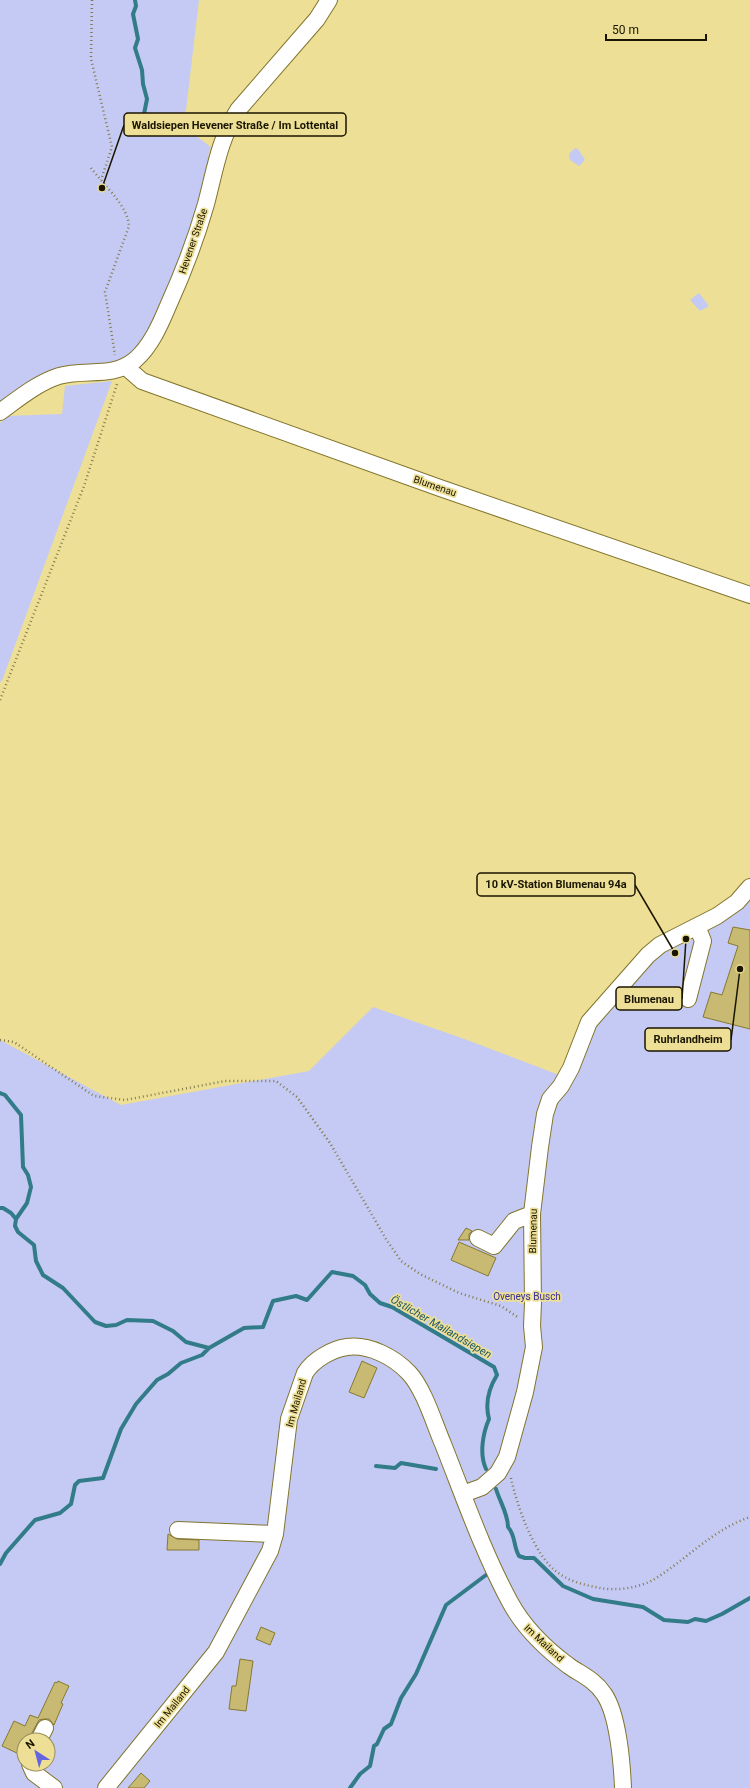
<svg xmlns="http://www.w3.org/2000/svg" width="750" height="1788" font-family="Roboto,sans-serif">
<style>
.green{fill:#c4caf3;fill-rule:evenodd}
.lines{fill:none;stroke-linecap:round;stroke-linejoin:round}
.stream{stroke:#327b88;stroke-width:4}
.building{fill:#c8ba72;stroke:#877931}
.minor-casing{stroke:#82752c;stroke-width:18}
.path{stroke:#847b4b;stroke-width:2.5;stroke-dasharray:1 3;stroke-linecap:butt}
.minor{stroke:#fff;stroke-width:16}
.labels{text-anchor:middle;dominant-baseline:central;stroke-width:3.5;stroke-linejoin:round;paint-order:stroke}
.street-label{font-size:10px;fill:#1a1500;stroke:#eddf96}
.park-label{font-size:10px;fill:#393298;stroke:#eddf96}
.water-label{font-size:11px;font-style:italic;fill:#1c5666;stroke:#eddf96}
.leader{fill:none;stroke:#1a1500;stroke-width:1.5}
.callout-dot{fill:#1a1500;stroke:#eddf96;stroke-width:1.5}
.callout{fill:#eddf96;stroke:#1a1500;stroke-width:1.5}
.callout-label{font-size:11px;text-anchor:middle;font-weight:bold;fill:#1a1500}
</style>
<rect width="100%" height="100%" fill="#eddf96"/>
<path class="green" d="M0,0H199L184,127L211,147L208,155L212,158L196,218L161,312L139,346L126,359L0,403Z
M575,148L578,149L585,160L579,166L570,160L569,154Z
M699,293L709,306L700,311L690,300Z
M112,381L3,678L0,683V423L7,416L62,414L65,386Z
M750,877V1788H0V1040L121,1105L309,1071L373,1007L467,1040L559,1075L658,938L720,907ZM24,1740H48V1764H24Z"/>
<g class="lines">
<path class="stream" d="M135,0L136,6L133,14L138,39L135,48L142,70L143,84L147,99L144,114L143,130
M0,1093L5,1095L21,1115L23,1167L28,1175L31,1187L27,1203L16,1219L15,1226L18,1232L34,1245L36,1261L43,1275L63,1288L95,1322L106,1326L116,1325L127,1320L153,1321L173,1331L186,1342L209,1348
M0,1208H3L11,1213L16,1219
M376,1466L395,1468L401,1463L436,1469
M496,1489C500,1502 508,1514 508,1527C516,1536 513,1546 519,1556L525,1558H534L563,1586L593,1599L643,1607L664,1620L688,1622L695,1619L706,1621L722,1614L750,1598
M0,1564L6,1553L35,1520L60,1513L71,1504L75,1485L79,1481L103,1478L121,1429L136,1404L157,1380L168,1374L181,1363L202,1355L209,1348L244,1328L263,1327L273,1301L296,1296L307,1300L332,1272L353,1276L365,1285L370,1294L380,1303L392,1307L494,1367L497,1375C489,1388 485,1404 489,1419C483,1433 479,1454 486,1469
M350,1788L360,1774L370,1766L374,1746L377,1744L384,1729L391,1724L401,1698L416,1674L446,1605L486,1575"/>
</g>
<path class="building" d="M733,927L750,930V1029L703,1017L711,992L722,995L738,946L728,943Z
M466,1228L472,1231L469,1234V1240H458Z
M459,1242L496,1258L488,1276L451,1260Z
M362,1361L377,1368L364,1398L349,1392Z
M168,1534L177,1539L199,1540V1550H167Z
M261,1627L275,1633L270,1645L256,1639Z
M240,1659L253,1661L246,1711L229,1709L232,1686H236Z
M58,1681L69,1686L61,1703L63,1704L54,1725L49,1719H44L39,1720L28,1740H24V1749L21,1755L2,1746L14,1721L25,1726L30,1715L38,1718L55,1682L57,1683Z
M141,1773L150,1781L144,1788H128Z"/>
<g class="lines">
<defs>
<path id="minor" d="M126,367L142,381L440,488L750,595
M0,412C18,399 37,383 59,376C86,368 112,379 135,360C151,346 160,325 168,306C183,273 196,239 206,204C215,170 219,140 238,110L317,19L329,0
M688,999L703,941L697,926
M478,1238L494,1246L514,1221L532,1214
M463,1494L482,1487L498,1473L507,1457L525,1392L534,1347L532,1326L533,1303L532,1214L540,1147L545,1114L550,1099L561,1086L571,1068L589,1022L648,955L660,945L717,916L737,902L750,887
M178,1530L275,1534
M39,1740L45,1728
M30,1764L34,1773L54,1788
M106,1788L216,1652L270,1551L275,1534L289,1419L305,1373C313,1360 332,1349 347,1347C369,1344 394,1357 409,1373C424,1389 434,1423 443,1444C464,1497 483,1552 510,1602C524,1628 546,1649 569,1666C582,1675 595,1680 604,1694C618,1714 622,1763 623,1788"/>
</defs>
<use href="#minor" class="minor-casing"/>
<path class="path" d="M92,0L91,59L112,147L101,180
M91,168C103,184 128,206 129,226L105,292L115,355
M0,700L84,486L117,384
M0,1040L14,1042L94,1096L125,1100L225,1081H276L297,1097L330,1143L386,1239L401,1261L420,1274L459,1293L501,1306L519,1318
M511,1478C517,1506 534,1555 557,1572C570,1582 585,1585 600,1588C617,1591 638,1588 653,1580C686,1560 712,1530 750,1517"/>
<use href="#minor" class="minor"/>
</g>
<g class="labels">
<g class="street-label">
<text transform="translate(193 241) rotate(-71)">Hevener Straße</text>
<text transform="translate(435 486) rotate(19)">Blumenau</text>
<text transform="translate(533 1231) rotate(-89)">Blumenau</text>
<text transform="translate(296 1403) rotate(-74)">Im Mailand</text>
<text transform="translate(544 1643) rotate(43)">Im Mailand</text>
<text transform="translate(172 1707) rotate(-51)">Im Mailand</text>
</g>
<g class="park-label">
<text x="527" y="1296">Oveneys Busch</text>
</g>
<g class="water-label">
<text transform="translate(441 1327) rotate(30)">Östlicher Mailandsiepen</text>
</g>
</g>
<path class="leader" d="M102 188L124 125M675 953L635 885M686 939L682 999M740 969L731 1040"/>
<g class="callout-dot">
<circle cx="102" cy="188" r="4"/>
<circle cx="675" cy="953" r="4"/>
<circle cx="686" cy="939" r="4"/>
<circle cx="740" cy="969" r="4"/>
</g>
<g class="callout">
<rect x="124" y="113" width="222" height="23" rx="4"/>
<rect x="477" y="873" width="158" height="23" rx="4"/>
<rect x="616" y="987" width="66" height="23" rx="4"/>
<rect x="645" y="1028" width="86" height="23" rx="4"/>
</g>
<g class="callout-label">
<text x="235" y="129">Waldsiepen Hevener Straße / Im Lottental</text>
<text x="556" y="888">10 kV-Station Blumenau 94a</text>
<text x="649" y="1003">Blumenau</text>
<text x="688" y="1043">Ruhrlandheim</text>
</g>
<g transform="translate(36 1752) rotate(324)"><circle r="19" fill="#eddf96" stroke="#998e5a"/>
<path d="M0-3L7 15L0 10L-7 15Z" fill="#6566df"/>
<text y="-6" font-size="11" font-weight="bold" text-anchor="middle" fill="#1a1500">N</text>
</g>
<path d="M606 34v6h100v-6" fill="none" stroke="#1a1500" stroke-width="2"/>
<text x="612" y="34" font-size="12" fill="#1a1500" stroke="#eddf96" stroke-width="3" paint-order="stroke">50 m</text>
</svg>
